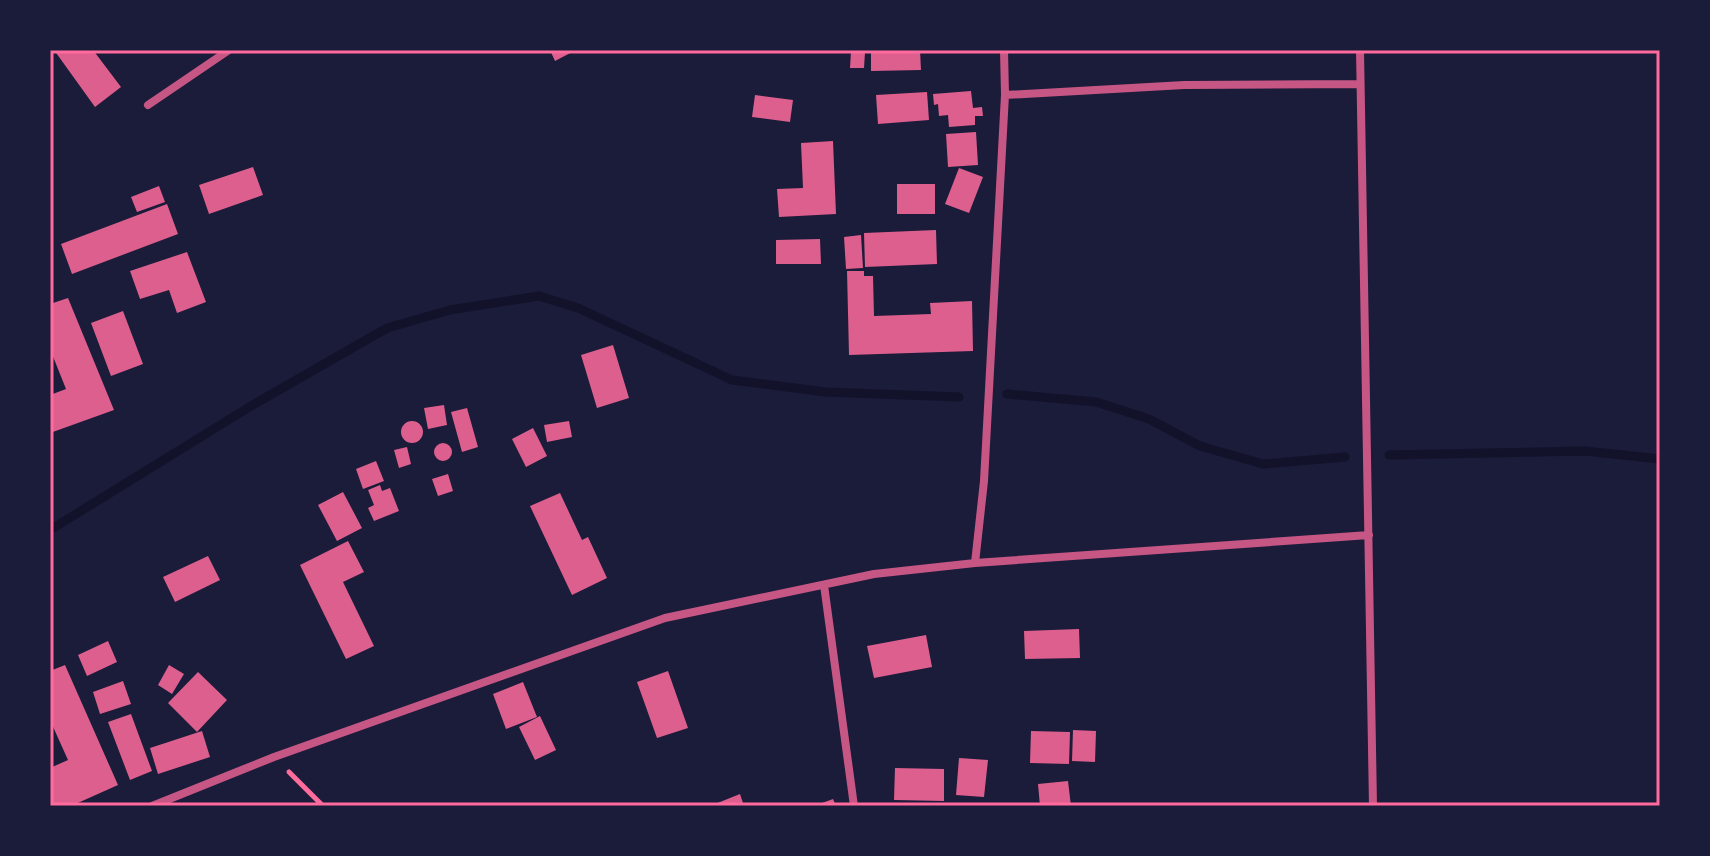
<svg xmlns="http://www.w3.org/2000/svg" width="1710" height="856" font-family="Montserrat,sans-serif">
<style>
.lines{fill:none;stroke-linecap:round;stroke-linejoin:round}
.stream{stroke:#12122b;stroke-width:9}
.building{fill:#dd5f8e}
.path{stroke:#ff6b9d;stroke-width:5}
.minor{stroke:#c65784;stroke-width:8}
.neatline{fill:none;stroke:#ff6b9d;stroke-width:3}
</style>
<rect width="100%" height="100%" fill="#1b1b3a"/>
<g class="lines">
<path class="stream" d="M1007,394L1096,402L1149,419L1200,446L1263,464L1345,457
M1389,455L1585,451L1660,459
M50,530L251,406L387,328L450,310L539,296L578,308L732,380L826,392L959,397"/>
</g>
<path class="building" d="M54,50H93L121,87L95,107Z
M550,50H576L555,61Z
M871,50H920L921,70L871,71Z
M851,51L865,52L864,68H850Z
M971,91L973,108L982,107L983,116H975V125L949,127L948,115L939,116L938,104L934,105L933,94Z
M927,92L929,120L878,124L876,95Z
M755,95L793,100L790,122L752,117Z
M976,132L978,165L948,167L946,134Z
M833,141L836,214L779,217L777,189L803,188L801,143Z
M253,167L263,195L209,214L199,185Z
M959,168L983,177L969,213L945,204Z
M897,184H935V214H897Z
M159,186L165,202L137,212L131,197Z
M167,204L178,234L72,274L61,244Z
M936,230L937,264L865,267L864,233Z
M861,235L863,268L846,269L844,237Z
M820,239L821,264H776V240Z
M187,252L206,302L177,313L169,290L140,299L130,271Z
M847,271H864V276H873L874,316L931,314L930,303L972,301L973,351L849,355Z
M68,298L114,410L50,433V395L66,389L50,349V304Z
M123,311L143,364L111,376L91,323Z
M613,345L629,398L597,408L581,355Z
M444,405L447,425L428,429L424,408Z
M467,408L478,447L462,452L451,412Z
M569,421L572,437L547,442L544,425Z
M401 432a11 11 0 1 1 22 0a11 11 0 1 1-22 0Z
M533,428L547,456L526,467L512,439Z
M434 452a9 9 0 1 1 18 0a9 9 0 1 1-18 0Z
M407,447L411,464L399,468L394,450Z
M376,461L384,481L363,489L356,469Z
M448,474L453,491L438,496L432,479Z
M380,485L382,491L390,488L399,511L374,521L368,508L374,505L368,490Z
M343,492L362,528L337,541L318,505Z
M560,493L582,540L588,537L607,578L572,595L530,506Z
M348,541L364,572L343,582L374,646L346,659L300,565Z
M208,556L220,580L175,602L163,577Z
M1079,629L1080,658L1025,659L1024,631Z
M926,635L932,667L874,678L867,646Z
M108,641L117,662L87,676L78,655Z
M65,665L118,785L71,806H50V768L68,760L50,720V671Z
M169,665L184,674L172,694L158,685Z
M668,671L688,728L657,738L637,682Z
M198,672L227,700L197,732L168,703Z
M123,681L131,704L100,714L93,692Z
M523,682L537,717L506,729L493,694Z
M131,714L152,771L130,780L108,722Z
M540,716L556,750L535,760L519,727Z
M1073,730L1096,731L1095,762L1072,761Z
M202,731L210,757L158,774L150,748Z
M1031,731L1070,732L1069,764L1030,763Z
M959,758L988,760L984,797L956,795Z
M895,768L944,769V801L894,800Z
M1068,781L1071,806H1040L1038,784Z
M740,794L744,806H710Z
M833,799L836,806H814Z"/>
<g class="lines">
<path class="path" d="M289,772L323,806"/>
<path class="minor" d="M1360,50L1373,806
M1005,95L1184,85L1360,84
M148,105L229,50
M975,563L984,481L1005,95L1004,50
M824,585L854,806
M152,806L274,757L665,618L874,574L975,563L1369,535"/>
</g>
<rect width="1710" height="856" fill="none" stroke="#1b1b3a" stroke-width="104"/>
<rect x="52" y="52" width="1606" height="752" class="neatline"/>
</svg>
